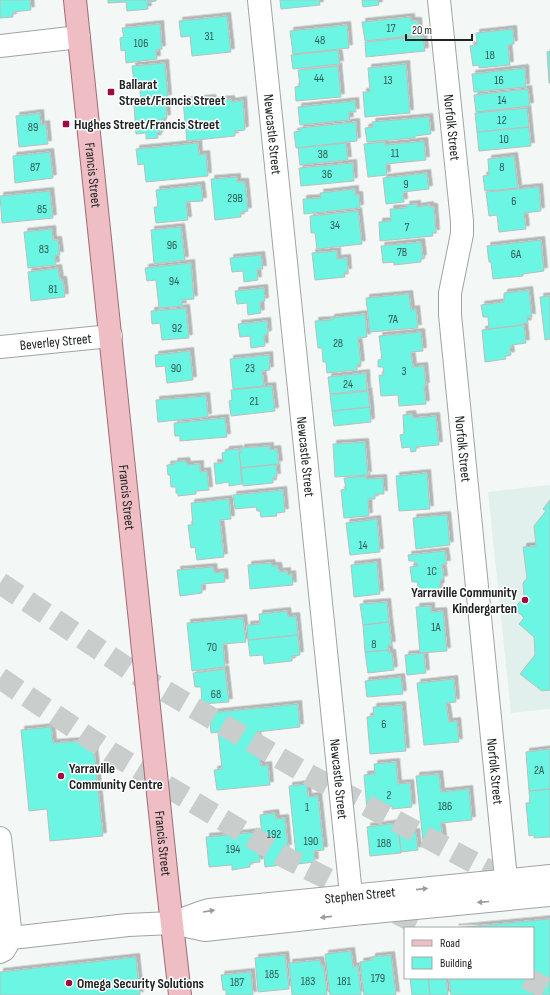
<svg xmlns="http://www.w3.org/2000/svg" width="550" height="995" font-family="'Sofia Sans Condensed',sans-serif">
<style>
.built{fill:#e1f0ed}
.building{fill:#6af6e2;stroke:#babfbe;filter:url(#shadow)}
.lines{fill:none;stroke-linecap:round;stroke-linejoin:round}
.highway-tunnel{stroke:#c9cdcc;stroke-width:22;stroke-dasharray:22 11;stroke-linecap:butt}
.minor-casing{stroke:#9fa4a3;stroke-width:24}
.major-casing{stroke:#a06b73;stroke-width:24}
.minor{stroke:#fff;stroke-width:22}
.major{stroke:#efbec5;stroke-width:22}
.oneway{fill:#9b9c9c}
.poi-dot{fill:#a30841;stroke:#fff;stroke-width:1.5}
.labels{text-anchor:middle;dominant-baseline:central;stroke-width:3;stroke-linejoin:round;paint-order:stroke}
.number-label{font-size:12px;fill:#325852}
.poi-label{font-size:14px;font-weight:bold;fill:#202322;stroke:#fff;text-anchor:start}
.street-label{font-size:14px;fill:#202322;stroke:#fff}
</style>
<defs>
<filter id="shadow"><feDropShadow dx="3.5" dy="-3.5" stdDeviation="0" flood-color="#0004"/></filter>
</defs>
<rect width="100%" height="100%" fill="#f3f8f7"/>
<path class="built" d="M550,485V709L511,713L488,492Z"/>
<path class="building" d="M0,0H30L31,10L13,12V17L0,18Z
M108,0H156V1L147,2L148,9L127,11L126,2L108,3Z
M280,0H319L320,5L281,9Z
M362,0H378L379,5L363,7Z
M227,16L231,52L192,56L190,36L181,37L179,21Z
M411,17V21H418L419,35L365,41L362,22Z
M160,24L162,49L156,50L157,59L126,63L125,50L121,51L120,38L124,37L122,28Z
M347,25L349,48L293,54L290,31Z
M513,29L514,44L508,45L510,65L479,68V65L473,66L470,46L477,45L476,33Z
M423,36L425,51L366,57L365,42Z
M338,50L340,64L293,69L291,55Z
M550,51V83H549L547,52Z
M165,63L168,98L141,101L139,82L134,83L132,66Z
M406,64L410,113L365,117L363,92H370L368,68Z
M338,66L341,97L296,101L295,87L300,86L298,70Z
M525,68L526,87L474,92L472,74Z
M528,89L530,106L476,112L474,95Z
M212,98L213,101L231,99V102L243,100L245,130L235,131V136L187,141L183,101Z
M355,101L356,112H349L350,120L300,125L298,107Z
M166,103L167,118L162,119L163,132H157L158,138L146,139V133L136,134L134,106Z
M527,108L529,127L477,132L475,113Z
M40,113L41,125L46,124L48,144L19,147L16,116Z
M429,117L431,134L415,136V138L367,142L365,128L373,127L372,122Z
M356,122L357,141L296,148L294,132L300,131V128Z
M529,127L531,146L479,151L477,132Z
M424,141L426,160L386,164L387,175L368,177L364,144L385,142V145Z
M198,143L199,155L206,154L208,176L146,182L144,164L138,165L136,149Z
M346,143L348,160L300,165L298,148Z
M50,152L53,178L15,183L13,156Z
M514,156L518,188L485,191L483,176L489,175L488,159Z
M353,163L354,181L301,186L299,168Z
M427,173L429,189L403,192L404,202L386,204L383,178Z
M237,177V182H245L248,211L241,212V217L215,220L211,179Z
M201,185L203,201L186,202L188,220L156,223L154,207H158L156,190Z
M539,187L541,211L524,213L526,229L499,232L497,215L489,216L486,192Z
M355,189V195H359L360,208L304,214L303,199L321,198L320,193Z
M50,191L53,218L2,223L0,196Z
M417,204V207L430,205V207H434L436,233H432L433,236L380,241L379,222L391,221L390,209L407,208L406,205Z
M358,211L362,244L317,249L315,233H311L310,216Z
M181,227L185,260L154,264L151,230Z
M52,229L53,240H58L60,255H55L56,265L28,268L24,232Z
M541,240L544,271L523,274V276L493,279L491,262H489L487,246Z
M421,242L423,258L421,259V262L394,265V262L383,263L381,246Z
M337,251V259L347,258L348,272H344L345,277L315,280L312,253Z
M261,255L263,269H257L258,280L244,282L243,271L232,272L230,258Z
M191,263L194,299L182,300L183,306L159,308L156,280L147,281L145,268Z
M58,268L60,280H63L65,297L31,301L28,272Z
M264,288L265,301L260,302L261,313L248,315L247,303L237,304L235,291Z
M529,290L532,317H527L528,323L521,324V325L489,329L488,317H483L481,305L504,302V293Z
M409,294L411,310L416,309L418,328L370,332L366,298Z
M550,296V339L545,340L540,297Z
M186,308L189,338L162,340L160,323L152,324L151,311Z
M365,314L367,337L358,338L361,364L357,365V370L327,373L326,362H323L322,348H318L315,321L331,320V318Z
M267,321L268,334L264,335L265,346L251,348L250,336L240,337L238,324Z
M524,325L526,343L512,345V347H510L511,355L505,356L506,359L485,362L482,330Z
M421,332L423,351L411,352L413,367L424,366L426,386H424L426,404L399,406L398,395L381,396L379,375H384L383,367H378V360L382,359L379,336Z
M190,351L193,380L167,383L165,366L156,367L155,355Z
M269,355L270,370L262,371L264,386L233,389L230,359Z
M366,373L367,390L330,394L328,377Z
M272,386L275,411L231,416L229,401L232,400L231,390Z
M368,391L370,407L332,411L330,395Z
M206,396L208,417L158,422L156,400Z
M370,407L371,422L334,426L332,411Z
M412,414L413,418L436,416L439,445L416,447V451L411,452L410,447L402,448L400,435L404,434L403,415Z
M225,418L227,437L180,441V436H175L174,423Z
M365,442L368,475L335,477L333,444Z
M270,446V450L277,449L279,464L241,468L239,453H241V448Z
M239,449L242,484L229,486V482L216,484L214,463H223L222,453L226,452V450Z
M186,461L187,465L200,464V472L207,471L209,490L196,491V494L178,496V493H176V487H171L170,475H168L167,465L175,464L174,462Z
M276,464L277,477H273V483L243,486L241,468Z
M427,473L430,509L399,511L396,476Z
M366,476V479L383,478L384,494H375V499H368L369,516L344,518L341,490L346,489L344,478Z
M283,490L285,512L276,513L277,516L261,517L260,511H257L256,507L235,509L233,495Z
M229,499L231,519L220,520L224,557L197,560L195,547L191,548L188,525H193L191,503Z
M550,500V690L542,691L520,674L535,655L534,637L519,624L524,618L514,608L524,598L523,583L527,578L523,547L536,546L534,526L546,511L543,509Z
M447,515L450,545L416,549L413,518Z
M377,519L380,552L350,555L346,523Z
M445,551L447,564H442L444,579L440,580L441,586H439V591L422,593V588H418L417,582H412L410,567L418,566L417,563H415L414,561H409L408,555Z
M377,562L380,594L354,597L351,565Z
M271,563L272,566H278L279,572L287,571V575L292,574L293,585L250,589L248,565Z
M213,567L214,573L224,572L225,582L202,584V593L180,596L177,570Z
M387,602L389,622L363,625L360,604Z
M431,606V612L443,611L447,651L420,653L416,607Z
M287,611L288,617L296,616L298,635L248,640L247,625L260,624L259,614Z
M243,618L246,642L223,644L225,667L192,671L187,623Z
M389,622L392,645H388L389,650L365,652L363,625Z
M298,635L300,655L292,656V661L264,664L263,655L250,656L248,640Z
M389,650V653H392L394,670L368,673L365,652Z
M424,653L426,673L407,675L405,655Z
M225,669L229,702L202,704L201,687H195L193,673Z
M401,677L403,694L367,697L365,681Z
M454,679L456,702L446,703L449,722L457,721L459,742L424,745L417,683Z
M298,704L300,727L257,732L261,766L268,765L270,785L217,790L214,770L222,769L218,732L211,733L209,713Z
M402,705L406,751L370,754L367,717L374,716L373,707Z
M51,727L53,743L93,740L103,836L50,841L47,809L29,811L21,730Z
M550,749V789L529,791L526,752Z
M396,762L398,784L410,783L412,807L392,809V806L367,809L364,775L375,774L374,764Z
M439,774L441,792L469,789L472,820L441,823L443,839L423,841L416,776Z
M307,784L308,797L318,796L324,850L314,851L315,862L297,864L289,786Z
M550,789V837L534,838V835L529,836L526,803H530L529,791Z
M275,813L276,819L285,818L288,848H285L286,853H281L282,865L265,867L260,815Z
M398,823L401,853L370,856L367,827Z
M257,832L260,862L250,863V867L232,870V865L209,867L206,837Z
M416,832L418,850L401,852L399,834Z
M550,919V995H451L449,978H533V928H455Z
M351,951L353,967L358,966L361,995H330L325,954Z
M285,955L289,989L258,992L255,958Z
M391,955L396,995H364L360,962L372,960V957Z
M136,957L140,995H0V972Z
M320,960L321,966H324L327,995H292L289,963Z
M251,972L253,995H226V990H223L221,975Z
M410,978H428L430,995H412Z
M428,978H446L448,995H430Z"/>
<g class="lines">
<path class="highway-tunnel" d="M0,583L136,674L302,771L516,885
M0,678L110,752L288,859L426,928
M526,978L550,990"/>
<defs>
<g id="minor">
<path id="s1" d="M259,0L353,914"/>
<path id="s2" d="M439,0L462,221V234L450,293V315L508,899"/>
<path d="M0,46L79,37"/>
<path id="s3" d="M0,347L111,336"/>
<path d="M0,838L11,938L4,950L0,952"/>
<path id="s4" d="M172,923L202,912L209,910L550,876"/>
<path d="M11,938L128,925L172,923L205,930L353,914L550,895"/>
</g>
<g id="major">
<path id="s5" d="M75,0L168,889L180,995"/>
</g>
</defs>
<use href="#minor" class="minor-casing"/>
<use href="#major" class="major-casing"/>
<use href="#minor" class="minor"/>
<use href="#major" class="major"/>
</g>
<defs><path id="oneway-solid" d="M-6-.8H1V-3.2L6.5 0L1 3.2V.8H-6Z"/></defs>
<g class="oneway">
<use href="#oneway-solid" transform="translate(422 889) rotate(-6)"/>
<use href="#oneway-solid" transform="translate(483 902) rotate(175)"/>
<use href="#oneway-solid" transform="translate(209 911) rotate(-9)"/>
<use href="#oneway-solid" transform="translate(326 917) rotate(174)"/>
</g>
<g class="poi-dot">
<rect x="107" y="88" width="8" height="8" rx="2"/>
<rect x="62" y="120" width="8" height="8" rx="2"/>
<circle cx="525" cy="600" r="4"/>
<circle cx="61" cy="776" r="4"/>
<circle cx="69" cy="983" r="4"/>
</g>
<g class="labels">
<g class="number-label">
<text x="391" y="28">17</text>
<text x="209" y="36">31</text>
<text x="320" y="40">48</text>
<text x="141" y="43">106</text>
<text x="490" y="55">18</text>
<text x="319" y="78">44</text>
<text x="388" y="80">13</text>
<text x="499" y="80">16</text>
<text x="502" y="100">14</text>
<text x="502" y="120">12</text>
<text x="33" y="127">89</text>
<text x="504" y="139">10</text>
<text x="395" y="153">11</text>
<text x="323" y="154">38</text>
<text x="35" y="167">87</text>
<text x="502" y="167">8</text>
<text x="327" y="174">36</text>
<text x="406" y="184">9</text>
<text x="235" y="198">29B</text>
<text x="514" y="201">6</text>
<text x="42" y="209">85</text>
<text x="335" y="225">34</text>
<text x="407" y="227">7</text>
<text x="172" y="245">96</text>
<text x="44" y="249">83</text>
<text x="402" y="252">7B</text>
<text x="516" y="254">6A</text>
<text x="174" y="281">94</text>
<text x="53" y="289">81</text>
<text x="393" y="319">7A</text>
<text x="177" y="328">92</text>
<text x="338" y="343">28</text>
<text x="176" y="368">90</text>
<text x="250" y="368">23</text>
<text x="404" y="371">3</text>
<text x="348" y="384">24</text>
<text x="254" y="401">21</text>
<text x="363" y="545">14</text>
<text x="432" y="571">1C</text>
<text x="436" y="627">1A</text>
<text x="374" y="644">8</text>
<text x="212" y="647">70</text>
<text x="216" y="694">68</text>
<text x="384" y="724">6</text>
<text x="539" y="770">2A</text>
<text x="389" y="795">2</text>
<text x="445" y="806">186</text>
<text x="307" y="807">1</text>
<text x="274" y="834">192</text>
<text x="311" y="841">190</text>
<text x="384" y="843">188</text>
<text x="233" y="849">194</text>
<text x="272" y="974">185</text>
<text x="378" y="978">179</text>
<text x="308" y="981">183</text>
<text x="344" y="981">181</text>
<text x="237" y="982">187</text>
</g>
<g class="poi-label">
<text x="119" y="84">Ballarat<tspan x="119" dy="16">Street/Francis Street</tspan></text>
<text x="74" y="124">Hughes Street/Francis Street</text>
<text x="517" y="592" text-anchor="end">Yarraville Community<tspan x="517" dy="16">Kindergarten</tspan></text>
<text x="69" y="768">Yarraville<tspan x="69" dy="16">Community Centre</tspan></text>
<text x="77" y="983">Omega Security Solutions</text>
</g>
<g class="street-label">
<text stroke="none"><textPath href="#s2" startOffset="128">Norfolk Street</textPath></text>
<text stroke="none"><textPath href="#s1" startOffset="135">Newcastle Street</textPath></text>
<text stroke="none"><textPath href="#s5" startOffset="176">Francis Street</textPath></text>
<text stroke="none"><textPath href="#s3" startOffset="56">Beverley Street</textPath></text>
<text stroke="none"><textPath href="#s2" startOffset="452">Norfolk Street</textPath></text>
<text stroke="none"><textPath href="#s1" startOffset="459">Newcastle Street</textPath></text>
<text stroke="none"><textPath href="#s5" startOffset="500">Francis Street</textPath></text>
<text stroke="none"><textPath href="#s2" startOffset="776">Norfolk Street</textPath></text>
<text stroke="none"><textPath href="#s1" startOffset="783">Newcastle Street</textPath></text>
<text stroke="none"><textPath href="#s5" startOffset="848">Francis Street</textPath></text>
<text stroke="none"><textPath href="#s4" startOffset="191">Stephen Street</textPath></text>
</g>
</g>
<rect x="404" y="927" width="130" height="52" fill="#ffffff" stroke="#a6a7a7"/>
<rect x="412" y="940" width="20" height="6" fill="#efbec5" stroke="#a6a7a7"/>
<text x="440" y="947" font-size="12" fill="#202322">Road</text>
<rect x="412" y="957" width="20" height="12" fill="#6af6e2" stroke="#a6a7a7"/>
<text x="440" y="967" font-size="12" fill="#202322">Building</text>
<path d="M406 34v6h66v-6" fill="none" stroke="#202322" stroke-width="2"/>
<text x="412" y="34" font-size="12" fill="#202322" stroke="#ffffff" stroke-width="3" paint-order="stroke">20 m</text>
</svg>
